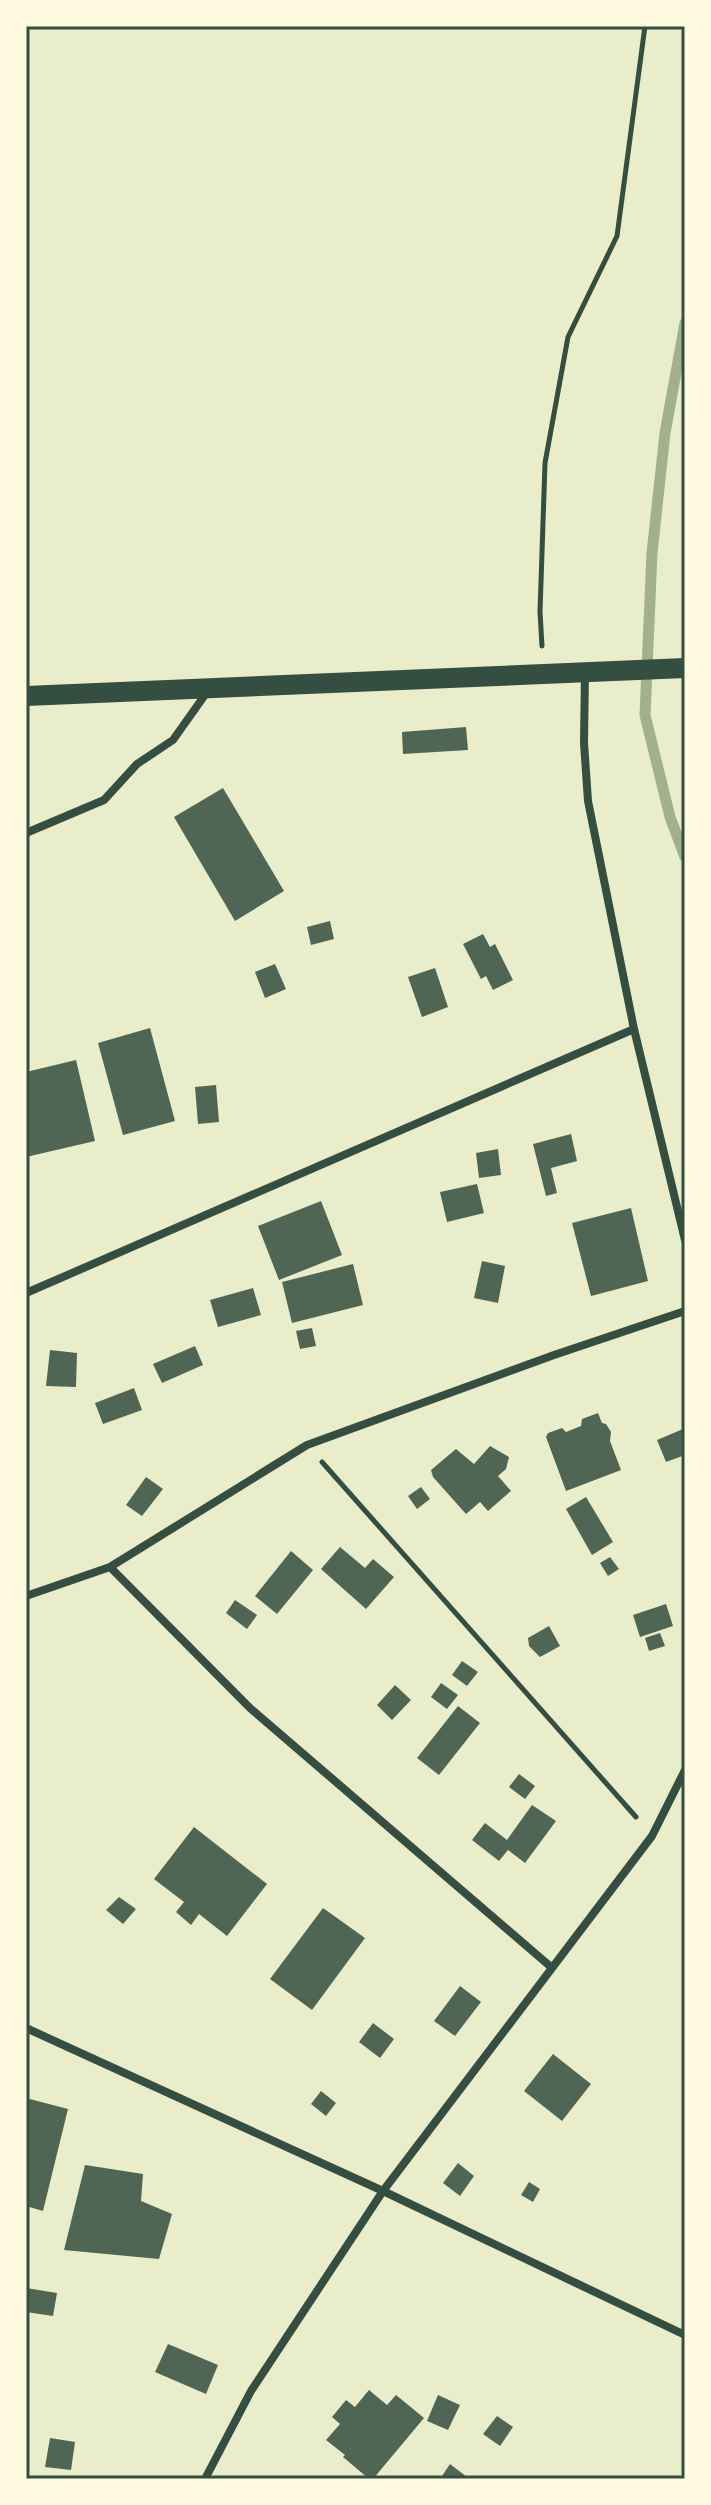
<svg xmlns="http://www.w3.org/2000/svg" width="711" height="2505" font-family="'Nunito Sans',sans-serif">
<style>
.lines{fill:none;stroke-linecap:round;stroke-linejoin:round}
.stream{stroke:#a3b18a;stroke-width:11}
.building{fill:#4f6655}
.path{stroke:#344e41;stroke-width:5}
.minor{stroke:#344e41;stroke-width:8}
.primary{stroke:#344e41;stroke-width:20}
.neatline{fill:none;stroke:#344e41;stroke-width:3}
</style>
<rect width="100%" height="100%" fill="#e9edc9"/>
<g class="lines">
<path class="stream" d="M685,323L665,433L652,553L645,715L670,817L685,857"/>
</g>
<path class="building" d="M466,727L468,750L403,754L402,732Z
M223,788L284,891L235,921L174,817Z
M330,921L334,939L311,945L307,927Z
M483,934L490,947L495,944L513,980L493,990L486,976L481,979L463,944Z
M275,964L286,989L265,998L255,972Z
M435,968L448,1007L422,1017L408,977Z
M150,1028L175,1121L123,1135L98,1043Z
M76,1060L95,1141L26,1157V1072Z
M216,1085L219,1122L198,1124L195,1087Z
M571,1134L577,1161L551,1168L557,1193L546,1196L533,1144Z
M498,1149L501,1175L479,1178L476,1153Z
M477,1184L484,1213L447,1222L440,1192Z
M321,1201L342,1255L279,1280L258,1226Z
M631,1208L648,1281L591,1296L572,1223Z
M482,1261L505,1266L498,1303L474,1298Z
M353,1264L363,1305L292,1323L282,1282Z
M253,1288L261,1315L218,1327L210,1300Z
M312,1328L316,1346L300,1349L296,1331Z
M195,1346L203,1365L162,1383L153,1364Z
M50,1350L77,1353L76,1387L46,1386Z
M134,1388L142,1410L103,1424L95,1403Z
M598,1413L602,1423L606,1424L611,1432L610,1441L621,1470L566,1491L546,1437L548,1433L562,1428L566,1432L581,1426L582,1419Z
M683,1429L685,1455L666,1462L657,1440Z
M490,1446L509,1457L506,1469L498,1476L511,1491L488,1511L480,1502L466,1514L433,1477L431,1470L456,1449L474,1464Z
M146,1477L163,1489L142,1516L126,1505Z
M421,1487L430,1499L417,1509L408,1496Z
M586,1497L613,1542L592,1555L566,1509Z
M340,1547L365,1568L373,1559L394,1577L366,1609L321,1569Z
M291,1551L313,1570L277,1614L255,1596Z
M610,1557L619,1569L608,1576L600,1563Z
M235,1600L257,1615L247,1629L226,1613Z
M666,1604L673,1626L640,1637L633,1615Z
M549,1626L560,1646L540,1657L529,1646L528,1638Z
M660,1633L665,1646L649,1651L645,1638Z
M462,1661L478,1672L467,1686L452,1675Z
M441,1683L458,1695L447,1709L431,1697Z
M395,1685L411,1700L392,1720L377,1705Z
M458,1706L480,1723L439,1775L417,1758Z
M519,1774L535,1786L525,1799L509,1787Z
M532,1805L556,1821L525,1863L508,1850L499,1861L472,1840L485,1823L507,1840Z
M194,1827L267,1884L227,1936L199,1914L191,1925L176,1912L184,1902L154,1879Z
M119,1897L136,1909L123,1924L106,1910Z
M323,1908L365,1938L312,2010L270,1979Z
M460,1986L481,2002L455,2036L434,2021Z
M373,2023L394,2039L380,2058L359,2042Z
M553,2054L591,2084L562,2121L524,2091Z
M321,2091L336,2103L326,2116L311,2104Z
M26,2098L68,2109L43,2211L26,2206Z
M458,2163L474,2176L460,2196L443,2183Z
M85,2165L143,2174L141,2201L172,2214L159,2259L64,2250Z
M529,2182L540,2189L533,2202L521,2195Z
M26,2288L57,2293L53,2316L26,2312Z
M168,2344L218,2365L206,2394L155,2372Z
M369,2390L387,2405L396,2395L424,2418L373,2479H369L343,2457L345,2455L326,2440L340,2424L332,2417L346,2400L355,2407Z
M438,2395L460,2405L448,2430L427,2421Z
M497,2416L513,2427L500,2446L483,2434Z
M50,2438L75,2442L71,2470L45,2467Z
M450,2464L467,2477L466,2479H440Z"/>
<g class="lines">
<path class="path" d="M542,646L540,612L545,463L568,337L617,236L645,26
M322,1462L636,1817"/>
<path class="minor" d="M585,671L584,743L588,801L634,1029L685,1240
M26,833L104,800L137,764L173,740L207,692
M26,1293L634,1029
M110,1567L250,1708L551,1967
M26,1596L110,1567L307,1445L554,1355L685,1311
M26,2028L383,2191L685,2335
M205,2479L251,2391L383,2191L652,1836L685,1770"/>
<path class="primary" d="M26,696L685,668"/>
</g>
<rect width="711" height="2505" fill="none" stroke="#fefae0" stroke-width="56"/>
<rect x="28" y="28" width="655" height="2449" class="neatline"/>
</svg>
